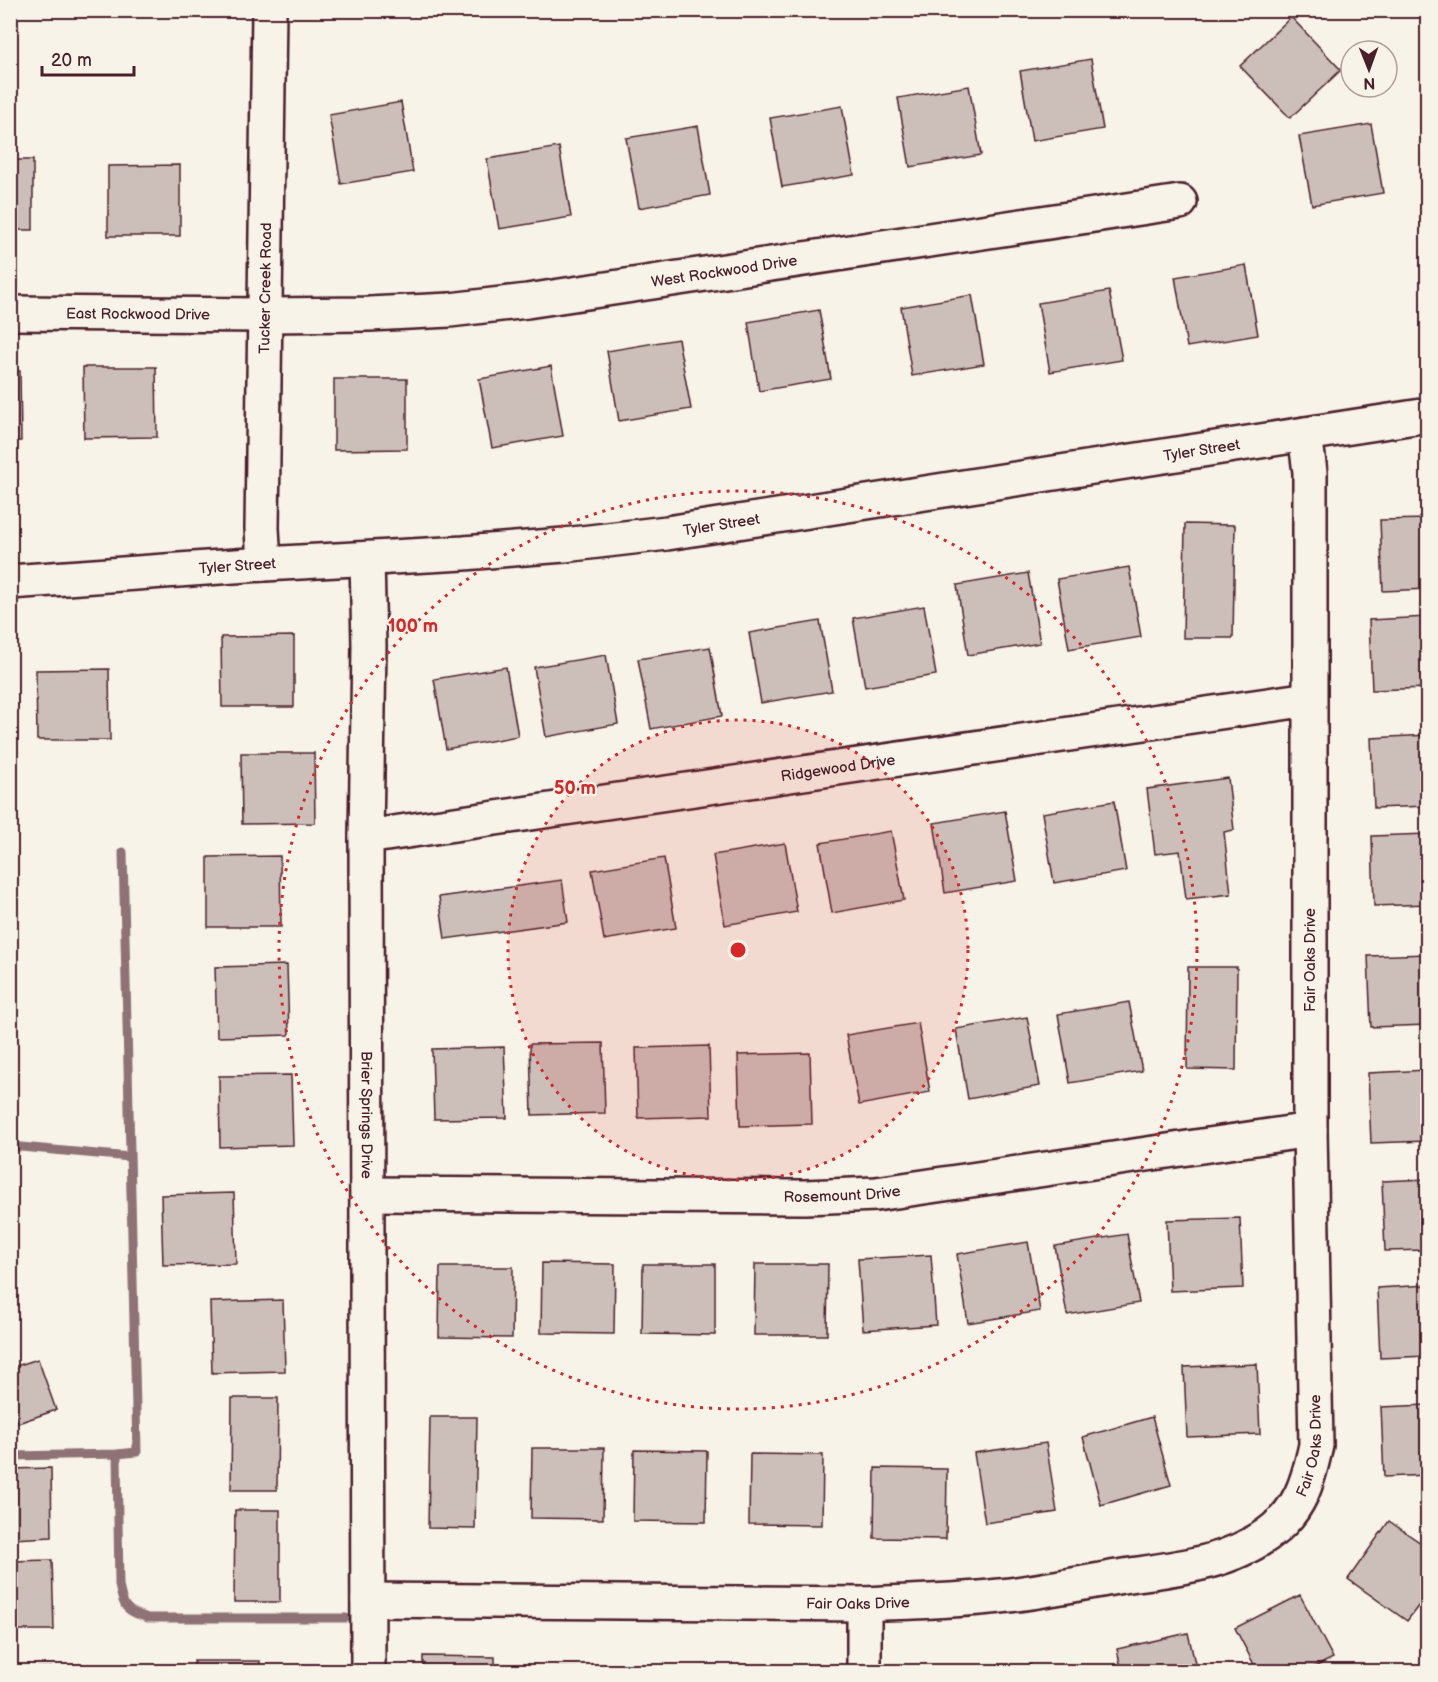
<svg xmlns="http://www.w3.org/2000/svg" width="1438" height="1682" font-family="'Balsamiq Sans',sans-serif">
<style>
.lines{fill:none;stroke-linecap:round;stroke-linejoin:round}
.stream{stroke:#8e7275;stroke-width:9}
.building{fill:#ccbfb9;stroke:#4a1f2b;stroke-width:1.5}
.minor-casing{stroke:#4a1f2b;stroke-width:38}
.tertiary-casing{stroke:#4a1f2b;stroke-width:38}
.minor{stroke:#f7f3e8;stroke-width:33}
.tertiary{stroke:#f7f3e8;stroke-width:33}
.ring{fill:none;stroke:#d62828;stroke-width:3;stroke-dasharray:3 6}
.labels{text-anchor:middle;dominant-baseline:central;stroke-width:4.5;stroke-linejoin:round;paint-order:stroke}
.street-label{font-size:15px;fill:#4a1f2b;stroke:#f7f3e8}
.centre{fill:#d62828;stroke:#f7f3e8;stroke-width:3}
.ring-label{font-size:18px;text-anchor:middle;font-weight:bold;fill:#d62828;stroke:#f7f3e8;stroke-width:4.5;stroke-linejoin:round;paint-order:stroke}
</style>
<rect width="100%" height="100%" fill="#f7f3e8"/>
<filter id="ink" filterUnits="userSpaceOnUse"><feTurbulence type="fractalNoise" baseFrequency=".0167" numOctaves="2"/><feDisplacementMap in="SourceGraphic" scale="12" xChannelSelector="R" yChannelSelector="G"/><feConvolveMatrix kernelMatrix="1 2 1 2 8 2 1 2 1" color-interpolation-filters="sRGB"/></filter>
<g filter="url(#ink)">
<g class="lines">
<path class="stream" d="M10,1146L130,1157
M117,1454L137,1452L123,852
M10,1456L117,1454L119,1585C123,1608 126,1611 148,1618H346"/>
</g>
<path class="building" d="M1291,17L1341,70L1290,118L1240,66Z
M1091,59L1103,129L1032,141L1020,71Z
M969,86L981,155L910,167L898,98Z
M401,102L413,172L341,184L329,115Z
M842,106L854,175L782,187L770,118Z
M1371,124L1383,193L1312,205L1299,136Z
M698,126L710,195L639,208L626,138Z
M559,147L571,217L499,229L487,159Z
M10,160H33V230H10Z
M180,165V236H108V166Z
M1246,265L1258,335L1187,347L1175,277Z
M1109,291L1122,360L1050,372L1038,303Z
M972,295L984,364L912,376L901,307Z
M819,310L831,379L759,391L748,322Z
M678,339L691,409L619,421L607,351Z
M551,366L563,436L492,448L479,379Z
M83,367H156L157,437L84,438Z
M10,371H20L21,441H10Z
M334,379H407V449L334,450Z
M1428,519V589L1383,591L1380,520Z
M1185,524L1235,525L1233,638H1183Z
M1129,567L1141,637L1069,649L1057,579Z
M1028,573L1040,643L968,655L957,585Z
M924,606L936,675L865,687L853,618Z
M1428,617V688L1372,690L1369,620Z
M820,621L832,691L761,703L749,633Z
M294,636V707H222L221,637Z
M710,647L722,716L651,729L638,659Z
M606,655L618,724L546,737L534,667Z
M506,667L518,736L446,749L434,679Z
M109,669L110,740H37L36,670Z
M1428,735V806L1374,808L1371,738Z
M241,753H314L315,823L242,824Z
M1228,778L1234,830L1224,832L1231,894L1186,899L1180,851L1155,854L1147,789Z
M1114,801L1126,871L1054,883L1042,813Z
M1005,811L1017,881L945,893L934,823Z
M891,831L904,900L832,913L820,843Z
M1428,834V904L1374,906L1372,836Z
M785,843L797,912L725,925L713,855Z
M280,856L281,927H208V857Z
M664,858L676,928L604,940L592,870Z
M562,880L568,922L445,939L439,897Z
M1428,954V1025L1371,1027L1368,956Z
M287,965L289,1035L217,1037L215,967Z
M1188,967H1237L1236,1070L1187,1069Z
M1129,1002L1142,1071L1070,1083L1058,1014Z
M1027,1017L1040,1086L968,1099L956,1029Z
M918,1023L930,1092L859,1105L846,1035Z
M603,1043L605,1113L532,1115L530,1044Z
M709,1046L711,1116L638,1118L636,1048Z
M504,1047L507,1118L434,1119L432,1049Z
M810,1053L812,1124L740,1126L738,1055Z
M1428,1070V1141L1371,1143L1368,1073Z
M291,1075L293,1145L220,1147L219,1076Z
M1428,1179V1250L1385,1251L1382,1181Z
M234,1193L236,1264L163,1265L161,1195Z
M1240,1218L1243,1288L1170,1291L1167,1220Z
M1127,1234L1139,1303L1067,1315L1055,1246Z
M1028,1242L1040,1311L968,1323L957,1254Z
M931,1255L936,1325L863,1330L858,1259Z
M542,1263L615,1264L614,1334L541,1333Z
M643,1264H715V1335L642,1334Z
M755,1264H828L827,1335H754Z
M440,1267H513L512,1338L439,1337Z
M1428,1285V1356L1380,1358L1377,1288Z
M283,1300L285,1371L212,1373L210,1302Z
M38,1359L56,1410L18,1423L10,1399V1368Z
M1257,1364L1260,1434L1187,1437L1184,1367Z
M232,1398H278L277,1490H231Z
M1428,1405V1475L1384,1477L1381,1407Z
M430,1417H477L475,1529L428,1528Z
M1152,1417L1171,1485L1101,1505L1083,1437Z
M1046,1443L1057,1512L985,1523L974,1453Z
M532,1448H604L603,1519L531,1518Z
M634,1450L707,1451L706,1522L633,1521Z
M750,1454L823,1455L822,1525L749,1524Z
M51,1468L52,1537L11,1539L10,1469Z
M875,1468L947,1469L946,1539L874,1538Z
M235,1510H280V1602H234Z
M1389,1521L1428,1548V1593L1407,1621L1348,1579Z
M52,1560L54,1630H12L11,1561Z
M1300,1595L1333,1658L1305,1672H1258L1235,1628Z
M1188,1633L1197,1672H1122L1117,1649Z
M423,1656L495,1657V1672H423Z
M194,1661H260V1667H291V1672H194Z
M1031,1665V1672H959L958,1667Z
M52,1668V1672H11V1669Z
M535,1668L607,1669V1672H535Z"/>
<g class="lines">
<defs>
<g id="minor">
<path id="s1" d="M10,313L266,315L369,314L450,310L527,301L1180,202"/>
<path id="s2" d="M367,559L369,646L366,837L368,1672"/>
<path id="s3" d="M264,564L262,528L269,10"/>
<path id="s4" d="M366,837L1309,699"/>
<path id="s5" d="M368,1194L805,1197L876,1194L1310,1130"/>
<path id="s6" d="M368,1600L864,1604C909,1602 955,1601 1000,1596C1039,1592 1078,1584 1117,1577C1168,1569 1224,1566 1268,1534C1300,1511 1308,1482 1316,1445L1310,1130V472L1305,434"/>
<path d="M864,1672V1604"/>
</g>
<g id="tertiary">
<path id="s7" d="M10,582L264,564L464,553L564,545L667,533L1428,415"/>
</g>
</defs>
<use href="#minor" class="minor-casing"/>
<use href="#tertiary" class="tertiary-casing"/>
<use href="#minor" class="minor"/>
<use href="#tertiary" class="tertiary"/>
</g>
</g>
<circle cx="738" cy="950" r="230" fill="#d62828" fill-opacity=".12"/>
<g class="ring">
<circle cx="738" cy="950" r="230"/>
<circle cx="738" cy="950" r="459"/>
</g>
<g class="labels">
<g class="street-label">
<text stroke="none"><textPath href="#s1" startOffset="717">West Rockwood Drive</textPath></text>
<text stroke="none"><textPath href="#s3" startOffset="276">Tucker Creek Road</textPath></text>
<text stroke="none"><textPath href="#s1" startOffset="128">East Rockwood Drive</textPath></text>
<text stroke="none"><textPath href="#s7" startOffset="1200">Tyler Street</textPath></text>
<text stroke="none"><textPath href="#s7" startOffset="714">Tyler Street</textPath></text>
<text stroke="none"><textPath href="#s7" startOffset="228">Tyler Street</textPath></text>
<text stroke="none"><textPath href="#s4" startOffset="477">Ridgewood Drive</textPath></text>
<text transform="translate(1310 960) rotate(-90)">Fair Oaks Drive</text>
<text stroke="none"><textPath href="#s2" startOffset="556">Brier Springs Drive</textPath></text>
<text stroke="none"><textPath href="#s5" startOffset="474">Rosemount Drive</textPath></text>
<text stroke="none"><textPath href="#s6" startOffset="1012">Fair Oaks Drive</textPath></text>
<text stroke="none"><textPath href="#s6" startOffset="490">Fair Oaks Drive</textPath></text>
</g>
</g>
<circle cx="738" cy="950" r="9" class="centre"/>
<g class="ring-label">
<text x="413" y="632">100 m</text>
<text x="575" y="794">50 m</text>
</g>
<rect width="1438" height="1682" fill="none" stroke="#f7f3e8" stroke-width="36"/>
<rect x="18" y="18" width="1402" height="1646" fill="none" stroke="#4a1f2b" stroke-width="2" filter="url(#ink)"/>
<g transform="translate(1369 69) rotate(179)"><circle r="28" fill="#f7f3e8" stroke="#b29e9c" stroke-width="1.5"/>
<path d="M0-4.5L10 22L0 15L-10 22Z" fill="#4a1f2b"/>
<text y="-9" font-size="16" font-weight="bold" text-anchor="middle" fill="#4a1f2b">N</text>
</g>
<path d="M42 66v9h92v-9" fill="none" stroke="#4a1f2b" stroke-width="3"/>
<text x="51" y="66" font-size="18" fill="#4a1f2b" stroke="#f7f3e8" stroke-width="4.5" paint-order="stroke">20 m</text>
</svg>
